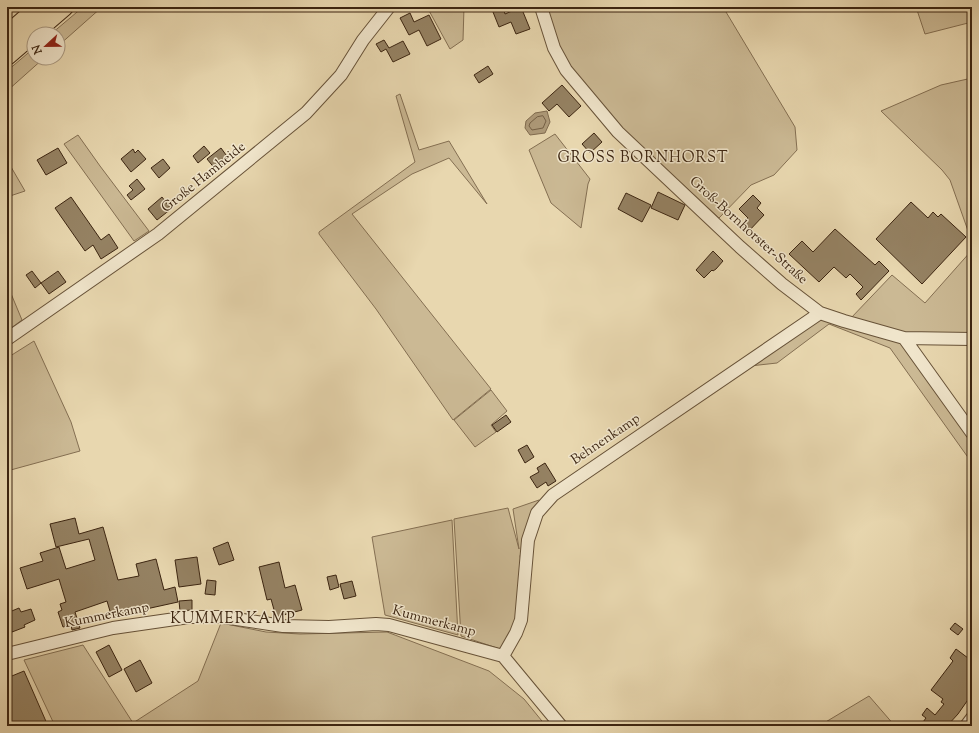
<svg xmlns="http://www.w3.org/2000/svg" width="979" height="733" viewBox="0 0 979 733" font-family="'Sorts Mill Goudy',serif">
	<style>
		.green { fill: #cbb994; stroke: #846f52 }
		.water { fill: #ae9a79; stroke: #806b4f }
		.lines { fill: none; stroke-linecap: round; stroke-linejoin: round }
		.shore { stroke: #756045; stroke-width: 1 }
		.building { fill: #958263; stroke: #3c2511 }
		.minor-casing { stroke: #675238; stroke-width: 14 }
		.highway-casing { stroke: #3c2511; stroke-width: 20 }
		.minor { stroke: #f0e5cb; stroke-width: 12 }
		.highway { stroke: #e8d7af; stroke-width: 18 }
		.labels { text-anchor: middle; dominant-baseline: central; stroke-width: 3; stroke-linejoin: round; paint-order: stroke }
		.street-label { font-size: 14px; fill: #3c2511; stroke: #f0e5cb }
		.neighbourhood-label { font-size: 15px; letter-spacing: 1px; fill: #3c2511; stroke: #f0e5cb }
	</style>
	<rect width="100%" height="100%" fill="#e8d7af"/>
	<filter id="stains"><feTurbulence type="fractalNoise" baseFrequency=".005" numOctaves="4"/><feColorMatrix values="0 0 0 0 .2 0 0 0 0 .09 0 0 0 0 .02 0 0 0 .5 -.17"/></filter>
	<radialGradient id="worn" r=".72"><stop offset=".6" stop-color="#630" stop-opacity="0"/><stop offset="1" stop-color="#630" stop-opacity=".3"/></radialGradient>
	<path class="green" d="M 83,7 L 102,7 L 58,46 L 58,34 L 51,34 Z
		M 427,7 L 464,7 L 463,40 L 450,49 Z
		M 546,7 L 723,7 L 795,127 L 797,150 L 774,175 L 751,185 L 719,218 L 617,124 L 566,64 Z
		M 916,7 L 972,7 L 972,22 L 925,34 Z
		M 34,48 L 34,58 L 44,58 L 7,91 L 7,71 Z
		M 972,78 L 972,242 L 950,180 L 942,170 L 881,111 L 941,85 Z
		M 400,94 L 419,150 L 449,141 L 487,204 L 449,158 L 412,174 L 352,214 L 491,389 L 453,420 L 376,309 L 319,234 L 319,232 L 415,162 L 396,96 Z
		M 555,134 L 590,179 L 588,184 L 581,228 L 551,203 L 529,150 Z
		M 78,135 L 100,166 L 149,231 L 134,241 L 64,144 Z
		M 7,160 L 25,191 L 7,197 Z
		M 972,250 L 972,336 L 902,335 L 850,319 L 892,275 L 925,303 Z
		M 7,284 L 22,320 L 7,331 Z
		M 820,316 L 901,340 L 972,438 L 972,463 L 890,348 L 829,324 L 777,363 L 750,366 Z
		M 34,341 L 71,422 L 80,451 L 7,471 L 7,358 Z
		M 491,390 L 507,411 L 491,425 L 496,432 L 475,447 L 454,420 Z
		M 539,500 L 542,502 L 520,556 L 521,561 L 517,619 L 500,649 L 461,636 L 454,519 L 508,508 L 519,549 L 513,509 Z
		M 452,520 L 458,635 L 385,615 L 372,537 Z
		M 221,623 L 266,632 L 300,634 L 387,632 L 489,671 L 524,699 L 546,726 L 55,726 L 24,660 L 83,645 L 133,723 L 198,681 Z
		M 869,696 L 895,726 L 819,726 Z"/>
	<path class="water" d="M 547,111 L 550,122 L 545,133 L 530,135 L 525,128 L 526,121 L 535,113 Z"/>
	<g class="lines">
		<path class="shore" d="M 543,116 L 546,121 L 543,128 L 532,130 L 529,126 L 530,123 L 537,117 Z"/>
	</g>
	<path class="building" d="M 491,7 L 503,7 L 505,14 L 521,7 L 530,29 L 516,34 L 511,22 L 499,27 Z
		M 410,13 L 414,22 L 429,15 L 441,39 L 427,46 L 419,30 L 409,35 L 400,18 Z
		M 384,40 L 389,48 L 403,41 L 410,54 L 393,62 L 386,49 L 381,52 L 376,44 Z
		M 488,66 L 493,74 L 479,83 L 474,75 Z
		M 562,85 L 581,106 L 569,117 L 557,104 L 549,111 L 542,103 Z
		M 594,133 L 602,142 L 590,153 L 582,144 Z
		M 204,146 L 210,153 L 198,163 L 193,156 Z
		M 58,148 L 67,163 L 46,175 L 37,160 Z
		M 221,148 L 229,159 L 216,170 L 207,159 Z
		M 133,149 L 135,153 L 138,150 L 146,159 L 131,172 L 121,159 Z
		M 163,159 L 170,168 L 159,178 L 151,168 Z
		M 137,179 L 145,189 L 131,200 L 127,195 L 133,190 L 129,186 Z
		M 658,192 L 685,205 L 678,220 L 651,208 Z
		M 626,193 L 651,205 L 642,222 L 618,209 Z
		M 753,195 L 761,203 L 757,208 L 764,215 L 747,233 L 740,226 L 748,218 L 739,209 Z
		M 71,197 L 101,240 L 109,234 L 118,248 L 101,259 L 93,245 L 85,251 L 55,208 Z
		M 162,197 L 171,209 L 157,220 L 148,209 Z
		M 911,202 L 928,218 L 933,212 L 938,217 L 941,214 L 966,237 L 922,284 L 876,239 Z
		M 835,229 L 875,265 L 879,261 L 889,271 L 861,300 L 856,294 L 863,287 L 850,274 L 846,278 L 834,267 L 819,282 L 789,254 L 802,241 L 813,252 Z
		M 713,251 L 723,261 L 716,269 L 713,271 L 712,270 L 704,278 L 696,270 Z
		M 32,271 L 41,283 L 35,288 L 26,275 Z
		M 58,271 L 66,282 L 49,294 L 41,283 Z
		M 506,415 L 511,422 L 497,432 L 492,425 Z
		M 527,445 L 534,457 L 525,463 L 518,450 Z
		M 545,463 L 556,481 L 548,486 L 546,482 L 537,488 L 530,477 L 539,472 L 537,468 Z
		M 75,518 L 79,534 L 103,527 L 118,580 L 139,576 L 136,564 L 156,559 L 164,590 L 175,587 L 178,602 L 137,611 L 112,618 L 107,601 L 75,612 L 80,628 L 72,630 L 71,625 L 63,627 L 58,612 L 62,610 L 60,604 L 66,602 L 59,579 L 27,589 L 20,568 L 43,561 L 40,553 L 59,547 L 66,569 L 95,560 L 89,539 L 56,547 L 50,524 Z
		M 228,542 L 234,560 L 219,565 L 213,548 Z
		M 197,557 L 201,584 L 179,587 L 175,560 Z
		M 279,562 L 285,588 L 295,585 L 302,610 L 276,617 L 271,599 L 267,600 L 259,567 Z
		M 336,575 L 339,587 L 330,590 L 327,577 Z
		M 207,580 L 216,581 L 215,595 L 205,594 Z
		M 352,581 L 356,596 L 344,599 L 340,584 Z
		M 192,600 L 192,610 L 180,611 L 179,601 Z
		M 19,608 L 21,612 L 31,609 L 35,620 L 24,625 L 25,627 L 12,632 L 7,618 L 7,613 Z
		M 955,623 L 963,629 L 958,635 L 950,629 Z
		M 109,645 L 122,670 L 109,677 L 96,652 Z
		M 956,649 L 972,661 L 972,694 L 958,714 L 947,726 L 920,726 L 926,718 L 922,715 L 927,708 L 935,715 L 944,704 L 941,702 L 943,699 L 931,690 L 953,661 L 950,658 Z
		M 140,660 L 152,683 L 136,692 L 124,669 Z
		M 24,671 L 48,726 L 7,726 L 7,678 Z"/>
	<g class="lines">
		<defs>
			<path id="minor" d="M 541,7 L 554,48 L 566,70 L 618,132 L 740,247 L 782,284 L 820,313 L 844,321 L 904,338 L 972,339
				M 904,338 L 972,433
				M 7,339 L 158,234 L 306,113 L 341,75 L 363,40 L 389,7
				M 7,654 L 113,628 L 189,617 L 223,617 L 283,626 L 329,627 L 376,624 L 389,625 L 503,656 L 561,726
				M 503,656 L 516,633 L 521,620 L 528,540 L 537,513 L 553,495 L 820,313
				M 966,726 L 972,718"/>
			<path id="highway" d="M 7,35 L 39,7
				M 7,56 L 64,7"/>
		</defs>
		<use href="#minor" class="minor-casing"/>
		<use href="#highway" class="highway-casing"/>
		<use href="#minor" class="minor"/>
		<use href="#highway" class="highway"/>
	</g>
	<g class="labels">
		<g class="street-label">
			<text transform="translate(204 178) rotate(-39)">Große Hamheide</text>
			<text transform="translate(748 231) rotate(42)">Groß-Bornhorster-Straße</text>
			<text transform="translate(606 440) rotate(-34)">Behnenkamp</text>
			<text transform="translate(107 616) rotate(-11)">Kummerkamp</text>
			<text transform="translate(434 622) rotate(15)">Kummerkamp</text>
		</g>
		<g class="neighbourhood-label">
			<text x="643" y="158">GROSS BORNHORST</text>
			<text x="233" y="619">KUMMERKAMP</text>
		</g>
	</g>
	<rect width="979" height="733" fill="none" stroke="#e8d7af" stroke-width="24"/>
	<rect x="8" y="8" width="963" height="717" fill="none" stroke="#3c2511" stroke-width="2"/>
	<rect x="12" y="12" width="955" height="709" fill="none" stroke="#3c2511"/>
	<g transform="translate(46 46) rotate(248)"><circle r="19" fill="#f0e5cb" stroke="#a89881"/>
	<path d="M0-3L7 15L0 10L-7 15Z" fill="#8f2418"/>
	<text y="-6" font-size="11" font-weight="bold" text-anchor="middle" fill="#3c2511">N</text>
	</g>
	<rect width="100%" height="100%" filter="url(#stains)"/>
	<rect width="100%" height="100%" fill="url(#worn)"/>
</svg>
